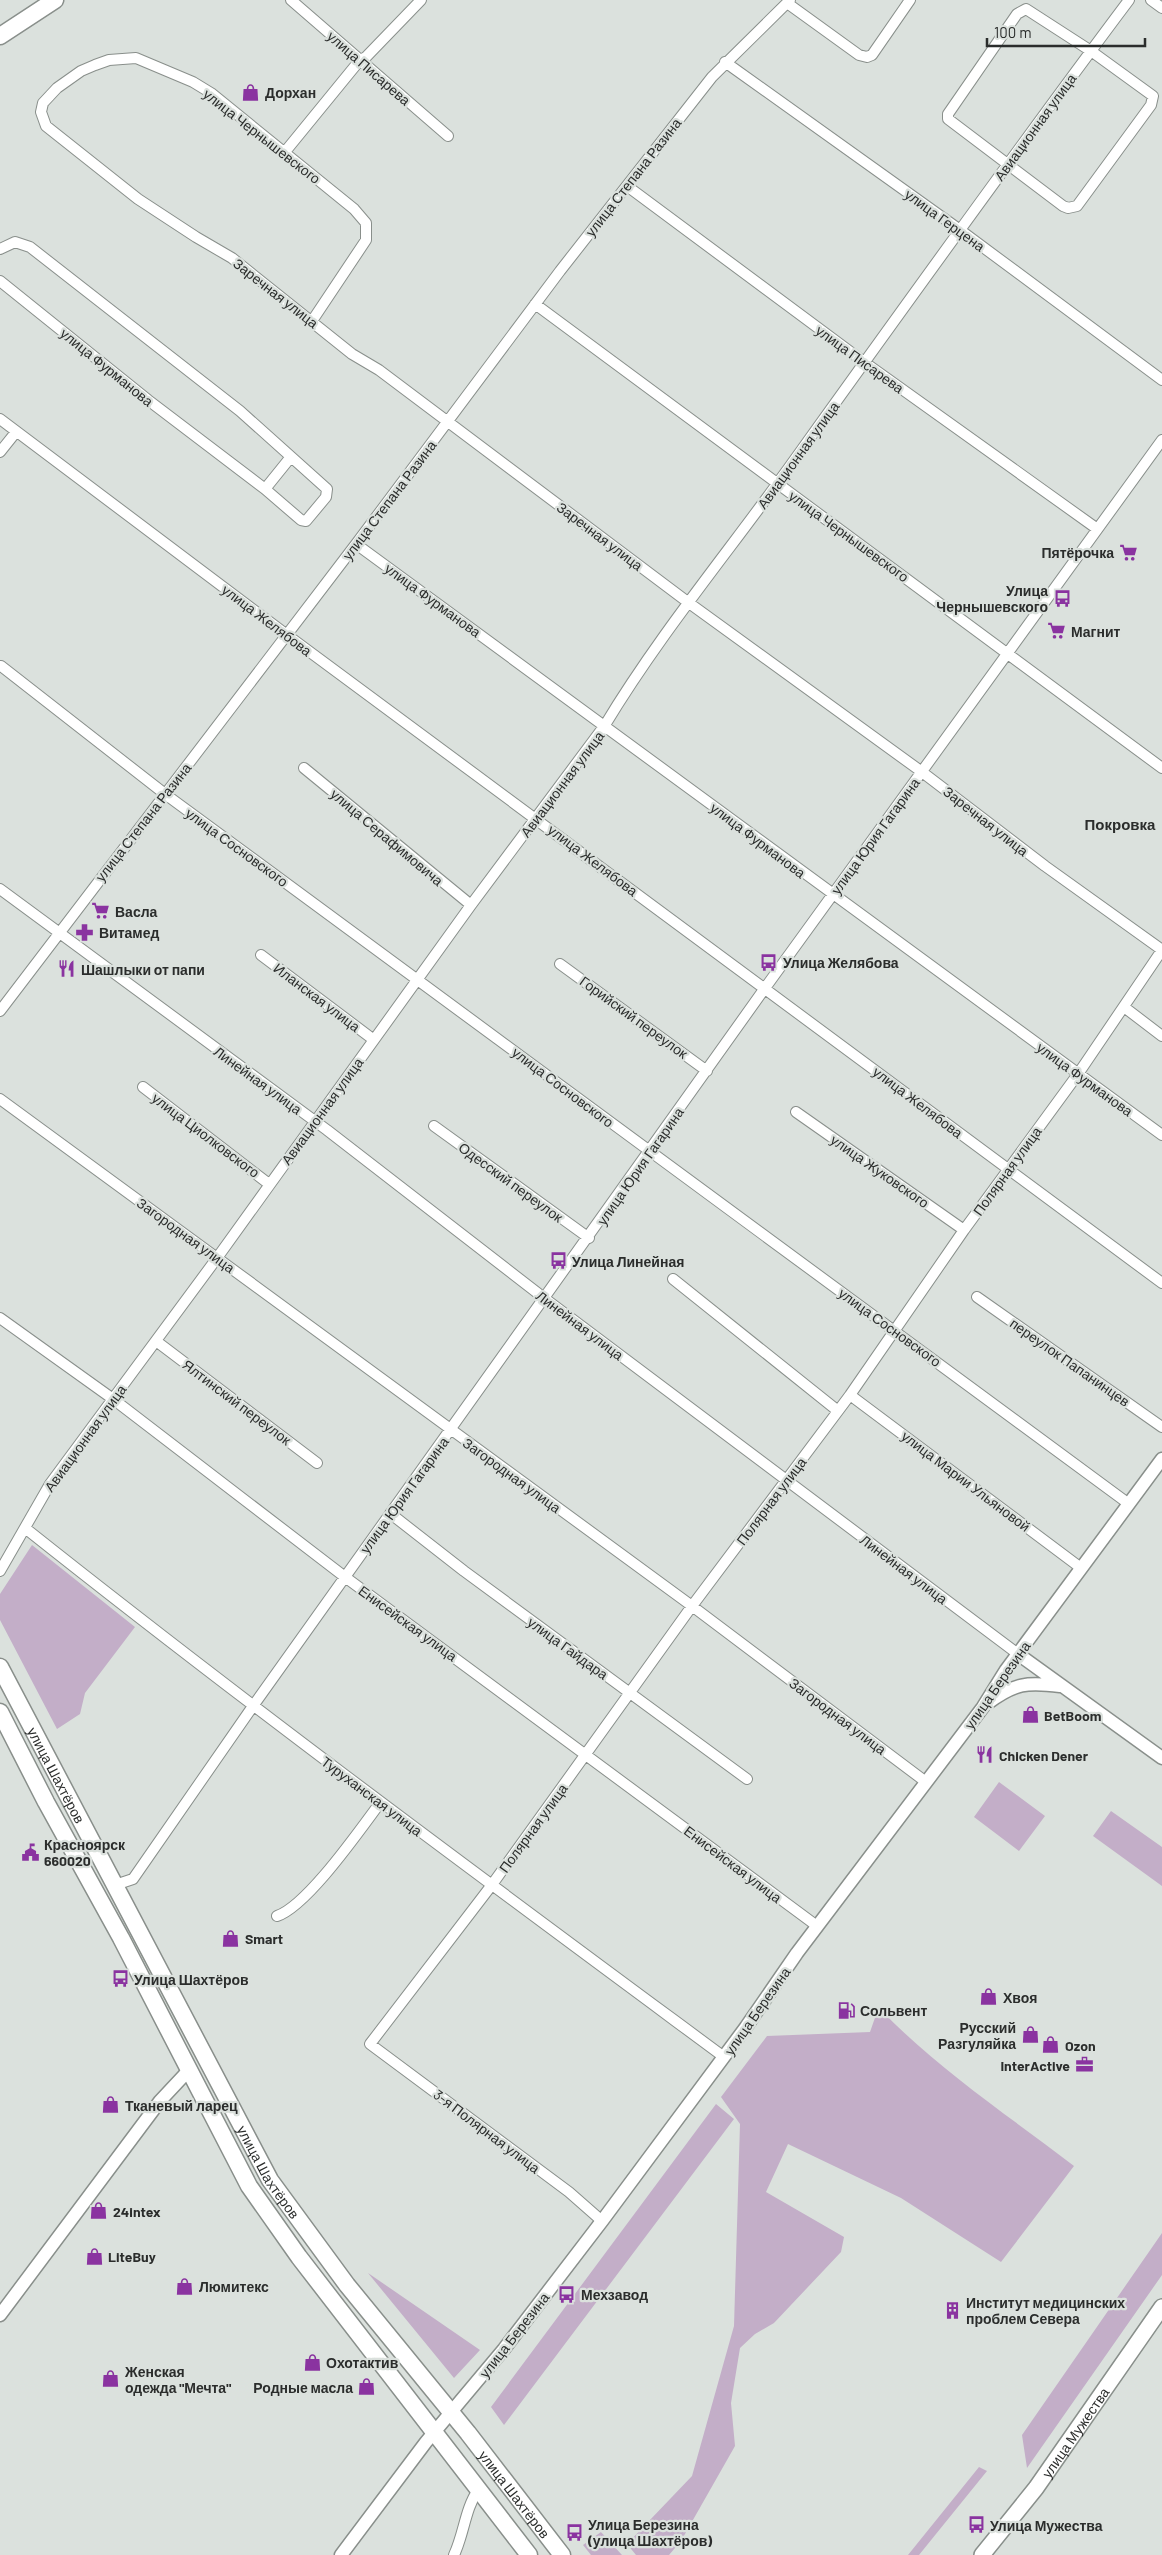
<svg xmlns="http://www.w3.org/2000/svg" width="1162" height="2555" viewBox="0 0 1162 2555" font-family="Barlow,sans-serif">
	<style>
		.green { fill: #c3aec8 }
		.lines { fill: none; stroke-linecap: round; stroke-linejoin: round }
		.minor-casing { stroke: #898f8b; stroke-width: 12 }
		.tertiary-casing { stroke: #898f8b; stroke-width: 15 }
		.secondary-casing { stroke: #898f8b; stroke-width: 18 }
		.primary-casing { stroke: #898f8b; stroke-width: 19 }
		.minor { stroke: #fff; stroke-width: 10 }
		.tertiary { stroke: #fff; stroke-width: 12 }
		.secondary { stroke: #fff; stroke-width: 15 }
		.primary { stroke: #fff; stroke-width: 16 }
		.labels { text-anchor: middle; dominant-baseline: central; stroke-width: 4.5; stroke-linejoin: round; paint-order: stroke }
		.street-label { font-size: 14px; fill: #2b2d2c; stroke: #dbe1dd }
		.poi-label { font-size: 14px; font-weight: bold; fill: #2b2d2c; stroke: #dbe1dd; text-anchor: start }
		.neighbourhood-label { font-size: 15px; font-weight: bold; fill: #2b2d2c; stroke: #dbe1dd }
	</style>
	<rect width="100%" height="100%" fill="#dbe1dd"/>
	<path class="green" d="M 32,1545 L 135,1627 L 85,1693 L 80,1714 L 57,1729 L 0,1620 L 0,1594 Z
		M 999,1782 L 1045,1816 L 1019,1851 L 974,1817 Z
		M 1111,1811 L 1162,1847 L 1162,1886 L 1093,1836 Z
		M 882,2011 C 939,2070 1009,2116 1074,2166 L 1001,2262 L 901,2198 L 788,2144 L 766,2192 L 844,2237 L 841,2252 L 774,2323 L 755,2334 L 740,2348 L 731,2403 L 735,2446 L 681,2541 L 669,2555 L 636,2555 L 627,2544 L 692,2476 L 734,2326 L 740,2124 L 721,2097 L 767,2036 L 870,2032 L 877,2012 Z
		M 716,2104 L 734,2119 L 504,2425 L 491,2407 Z
		M 1162,2233 L 1162,2275 L 1027,2468 L 1022,2435 Z
		M 368,2273 L 480,2350 L 454,2378 Z
		M 979,2467 L 987,2471 L 919,2555 L 908,2555 Z
		M 601,2532 L 622,2555 L 591,2555 L 583,2545 Z"/>
	<g class="lines">
		<defs>
			<path id="minor" d="M 291,0 L 448,136
				M 1151,0 L 1162,8
				M 787,3 L 859,55 L 867,57 L 872,55 L 910,0
				M 1026,9 L 1091,51 L 1153,96 L 1151,105 L 1077,206 L 1068,208 L 1063,206 L 948,119 L 948,114 L 1017,14 Z
				M 725,62 L 960,230 L 1162,380
				M 284,153 L 360,60 L 366,57 L 421,0
				M 627,186 L 864,362 L 1096,528
				M 0,249 L 15,242 L 30,247 L 240,411 L 327,489 L 326,497 L 306,521 L 301,520 L 265,489 L 148,400 L 0,281
				M 535,304 L 1162,768
				M 312,321 L 366,240 L 366,223 L 354,209 L 211,93 L 193,82 L 136,58 L 109,60 L 95,65 L 81,71 L 57,88 L 43,103 L 41,112 L 46,126 L 138,199 L 196,237 L 232,258 L 352,354 L 379,370 L 689,603 L 922,772 L 1045,866 L 1162,950
				M 0,419 L 287,635 L 1162,1283
				M 0,452 L 16,432
				M 265,489 L 290,458
				M 356,544 C 625,740 892,939 1162,1135
				M 1,666 L 165,794 L 1129,1504
				M 304,768 L 471,905
				M 0,889 L 327,1130 L 544,1298 L 1018,1654
				M 261,955 L 374,1040
				M 560,964 L 707,1071
				M 1124,1007 L 1162,1036
				M 0,1011 L 356,544 L 560,271 L 712,77 L 790,0
				M 143,1087 L 269,1184
				M 0,1099 L 692,1606 L 926,1782
				M 796,1112 L 964,1230
				M 434,1126 L 589,1238
				M 673,1279 L 838,1411
				M 977,1297 L 1162,1427
				M 0,1318 L 113,1399 L 345,1577 L 817,1926
				M 156,1341 L 317,1463
				M 850,1395 L 1081,1568
				M 391,1514 L 464,1571 L 747,1779
				M 25,1528 C 254,1710 489,1883 724,2057
				M 0,1571 L 50,1484 L 217,1258 L 471,905 L 605,725 C 658,637 725,556 785,473 C 899,314 1012,156 1129,0
				M 115,1885 L 133,1879 L 253,1706 L 765,988 L 1162,440
				M 277,1916 C 307,1906 359,1831 380,1803
				M 602,2221 L 569,2192 L 370,2044 L 491,1886 L 692,1606 L 850,1395 L 964,1230 L 1078,1074 L 1162,950
				M 454,2555 C 464,2534 465,2509 478,2490"/>
			<path id="tertiary" d="M 1018,1654 L 1162,1758
				M 988,1703 C 1015,1683 1027,1682 1060,1686
				M 0,2315 L 160,2101 L 189,2070
				M 341,2555 L 426,2442 L 504,2349 L 602,2221 L 746,2027 L 797,1953 L 983,1707 L 1006,1670 L 1162,1459"/>
			<g id="secondary">
				<path id="s1" d="M 982,2555 L 1036,2488 L 1162,2307"/>
			</g>
			<g id="primary">
				<path d="M 0,36 L 55,0"/>
				<path id="s2" d="M 0,1667 L 270,2180 L 347,2285 L 468,2433 L 562,2555"/>
				<path d="M 0,1712 L 46,1802 L 121,1938 L 249,2186 L 299,2257 L 529,2555"/>
			</g>
		</defs>
		<use href="#minor" class="minor-casing"/>
		<use href="#tertiary" class="tertiary-casing"/>
		<use href="#secondary" class="secondary-casing"/>
		<use href="#primary" class="primary-casing"/>
		<use href="#minor" class="minor"/>
		<use href="#tertiary" class="tertiary"/>
		<use href="#secondary" class="secondary"/>
		<use href="#primary" class="primary"/>
	</g>
	<defs>
		<symbol id="shop-bare" viewBox="-9 -9 18 18"><path d="M-5-2.5h2.3a2.7 3.5 0 0 1 5.4 0H5L5.5 6h-11ZM-1.5-2.5h3a1.5 2.3 0 0 0-3 0Z" fill="#8a33a0" stroke="#dbe1dd" stroke-width="2.5" paint-order="stroke"/></symbol>
		<symbol id="supermarket-bare" viewBox="-9 -9 18 18"><path d="M-6-5.5h2.5l.6 2H6L4.5 2H-2.5L-4.4-4H-6ZM-1.5 3.2a1.3 1.3 0 1 0 .1 0ZM3 3.2a1.3 1.3 0 1 0 .1 0Z" fill="#8a33a0" stroke="#dbe1dd" stroke-width="2.5" paint-order="stroke"/></symbol>
		<symbol id="bus-bare" viewBox="-9 -9 18 18"><path d="M-5-6H5V4H4V6H2V4H-2V6H-4V4H-5ZM-3.5-4V0h7V-4ZM-3.5 1.2v1.5H-2V1.2ZM2 1.2v1.5H3.5V1.2Z" fill="#8a33a0" stroke="#dbe1dd" stroke-width="2.5" paint-order="stroke"/></symbol>
		<symbol id="pharmacy-bare" viewBox="-9 -9 18 18"><path d="M-2-6h4v4h4v4h-4v4h-4v-4h-4v-4h4Z" fill="#8a33a0" stroke="#dbe1dd" stroke-width="2.5" paint-order="stroke"/></symbol>
		<symbol id="restaurant-bare" viewBox="-9 -9 18 18"><path d="M-5-6h1v4h1v-4h1v4h1v-4h1v5L-1.5 .5V6h-2V.5L-5-1ZM5-6V6H3V1.5H1.5Q1.5-4 5-6Z" fill="#8a33a0" stroke="#dbe1dd" stroke-width="2.5" paint-order="stroke"/></symbol>
		<symbol id="civic-bare" viewBox="-9 -9 18 18"><path d="M-.6-6.5H3V-4.5H.6V-3L4-1V1h2V6H-6V1h2V-1L-.6-3ZM-1.2 2.5V6h2.4V2.5Z" fill="#8a33a0" stroke="#dbe1dd" stroke-width="2.5" paint-order="stroke"/></symbol>
		<symbol id="fuel-bare" viewBox="-9 -9 18 18"><path d="M-5.5-6h7V0h2V4h1.3V-2.5L3-4.5l.8-.8L6-3V5H2.5V1h-1V6h-7ZM-4.2-4.7v3.2H.2V-4.7Z" fill="#8a33a0" stroke="#dbe1dd" stroke-width="2.5" paint-order="stroke"/></symbol>
		<symbol id="office-bare" viewBox="-9 -9 18 18"><path d="M-6-3h4V-5.5h4V-3h4V5H-6ZM-1-4.5V-3h2v-1.5ZM-6 0V1H6V0Z" fill="#8a33a0" stroke="#dbe1dd" stroke-width="2.5" paint-order="stroke"/></symbol>
		<symbol id="building-bare" viewBox="-9 -9 18 18"><path d="M-4-6H4V6H1V3H-1V6H-4ZM-2.5-4.3h1.7v1.8h-1.7ZM.8-4.3h1.7v1.8H.8ZM-2.5-1h1.7V.8h-1.7ZM.8-1h1.7V.8H.8Z" fill="#8a33a0" stroke="#dbe1dd" stroke-width="2.5" paint-order="stroke"/></symbol>
	</defs>
	<g fill-rule="evenodd">
		<use href="#shop-bare" x="238" y="80" width="25" height="25"/>
		<use href="#supermarket-bare" x="1116" y="540" width="25" height="25"/>
		<use href="#bus-bare" x="1050" y="586" width="25" height="25"/>
		<use href="#supermarket-bare" x="1044" y="618" width="25" height="25"/>
		<use href="#supermarket-bare" x="88" y="898" width="25" height="25"/>
		<use href="#pharmacy-bare" x="72" y="920" width="25" height="25"/>
		<use href="#bus-bare" x="756" y="950" width="25" height="25"/>
		<use href="#restaurant-bare" x="54" y="956" width="25" height="25"/>
		<use href="#bus-bare" x="546" y="1248" width="25" height="25"/>
		<use href="#shop-bare" x="1018" y="1702" width="25" height="25"/>
		<use href="#restaurant-bare" x="972" y="1742" width="25" height="25"/>
		<use href="#civic-bare" x="18" y="1840" width="25" height="25"/>
		<use href="#shop-bare" x="218" y="1926" width="25" height="25"/>
		<use href="#bus-bare" x="108" y="1966" width="25" height="25"/>
		<use href="#shop-bare" x="976" y="1984" width="25" height="25"/>
		<use href="#fuel-bare" x="834" y="1998" width="25" height="25"/>
		<use href="#shop-bare" x="1018" y="2022" width="25" height="25"/>
		<use href="#shop-bare" x="1038" y="2032" width="25" height="25"/>
		<use href="#office-bare" x="1072" y="2052" width="25" height="25"/>
		<use href="#shop-bare" x="98" y="2092" width="25" height="25"/>
		<use href="#shop-bare" x="86" y="2198" width="25" height="25"/>
		<use href="#shop-bare" x="82" y="2244" width="25" height="25"/>
		<use href="#shop-bare" x="172" y="2274" width="25" height="25"/>
		<use href="#bus-bare" x="554" y="2282" width="25" height="25"/>
		<use href="#building-bare" x="940" y="2298" width="25" height="25"/>
		<use href="#shop-bare" x="300" y="2350" width="25" height="25"/>
		<use href="#shop-bare" x="98" y="2366" width="25" height="25"/>
		<use href="#shop-bare" x="354" y="2374" width="25" height="25"/>
		<use href="#bus-bare" x="964" y="2512" width="25" height="25"/>
		<use href="#bus-bare" x="562" y="2520" width="25" height="25"/>
	</g>
	<g class="labels">
		<g class="street-label">
			<text transform="translate(369 68) rotate(41)">улица Писарева</text>
			<text transform="translate(1035 127) rotate(-54)">Авиационная улица</text>
			<text transform="translate(262 136) rotate(38)">улица Чернышевского</text>
			<text transform="translate(633 177) rotate(-52)">улица Степана Разина</text>
			<text transform="translate(945 220) rotate(36)">улица Герцена</text>
			<text transform="translate(276 293) rotate(38)">Заречная улица</text>
			<text transform="translate(860 359) rotate(36)">улица Писарева</text>
			<text transform="translate(107 367) rotate(39)">улица Фурманова</text>
			<text transform="translate(798 455) rotate(-54)">Авиационная улица</text>
			<text transform="translate(389 500) rotate(-53)">улица Степана Разина</text>
			<text transform="translate(600 536) rotate(37)">Заречная улица</text>
			<text transform="translate(849 536) rotate(36)">улица Чернышевского</text>
			<text transform="translate(433 600) rotate(36)">улица Фурманова</text>
			<text transform="translate(267 620) rotate(37)">улица Желябова</text>
			<text transform="translate(562 784) rotate(-53)">Авиационная улица</text>
			<text transform="translate(986 821) rotate(38)">Заречная улица</text>
			<text transform="translate(143 822) rotate(-52)">улица Степана Разина</text>
			<text transform="translate(875 836) rotate(-54)">улица Юрия Гагарина</text>
			<text transform="translate(387 837) rotate(40)">улица Серафимовича</text>
			<text transform="translate(758 840) rotate(37)">улица Фурманова</text>
			<text transform="translate(237 847) rotate(36)">улица Сосновского</text>
			<text transform="translate(593 860) rotate(37)">улица Желябова</text>
			<text transform="translate(317 997) rotate(37)">Иланская улица</text>
			<text transform="translate(634 1017) rotate(36)">Горийский переулок</text>
			<text transform="translate(1085 1079) rotate(36)">улица Фурманова</text>
			<text transform="translate(258 1080) rotate(36)">Линейная улица</text>
			<text transform="translate(563 1087) rotate(37)">улица Сосновского</text>
			<text transform="translate(918 1102) rotate(37)">улица Желябова</text>
			<text transform="translate(322 1111) rotate(-54)">Авиационная улица</text>
			<text transform="translate(206 1135) rotate(37)">улица Циолковского</text>
			<text transform="translate(640 1166) rotate(-55)">улица Юрия Гагарина</text>
			<text transform="translate(880 1171) rotate(35)">улица Жуковского</text>
			<text transform="translate(1007 1171) rotate(-54)">Полярная улица</text>
			<text transform="translate(511 1182) rotate(36)">Одесский переулок</text>
			<text transform="translate(186 1235) rotate(36)">Загородная улица</text>
			<text transform="translate(580 1325) rotate(37)">Линейная улица</text>
			<text transform="translate(890 1327) rotate(36)">улица Сосновского</text>
			<text transform="translate(1070 1362) rotate(35)">переулок Папанинцев</text>
			<text transform="translate(237 1402) rotate(37)">Ялтинский переулок</text>
			<text transform="translate(85 1438) rotate(-54)">Авиационная улица</text>
			<text transform="translate(512 1475) rotate(36)">Загородная улица</text>
			<text transform="translate(966 1481) rotate(37)">улица Марии Ульяновой</text>
			<text transform="translate(404 1495) rotate(-54)">улица Юрия Гагарина</text>
			<text transform="translate(771 1501) rotate(-53)">Полярная улица</text>
			<text transform="translate(904 1569) rotate(37)">Линейная улица</text>
			<text transform="translate(408 1623) rotate(36)">Енисейская улица</text>
			<text transform="translate(568 1648) rotate(36)">улица Гайдара</text>
			<text transform="translate(997 1685) rotate(-55)">улица Березина</text>
			<text transform="translate(838 1716) rotate(37)">Загородная улица</text>
			<text stroke="none"><textPath href="#s2" startOffset="122">улица Шахтёров</textPath></text>
			<text transform="translate(372 1796) rotate(37)">Туруханская улица</text>
			<text transform="translate(533 1828) rotate(-54)">Полярная улица</text>
			<text transform="translate(733 1864) rotate(37)">Енисейская улица</text>
			<text transform="translate(757 2011) rotate(-55)">улица Березина</text>
			<text transform="translate(487 2131) rotate(37)">3-я Полярная улица</text>
			<text stroke="none"><textPath href="#s2" startOffset="572">улица Шахтёров</textPath></text>
			<text transform="translate(514 2335) rotate(-52)">улица Березина</text>
			<text stroke="none"><textPath href="#s1" startOffset="154">улица Мужества</textPath></text>
			<text stroke="none"><textPath href="#s2" startOffset="978">улица Шахтёров</textPath></text>
		</g>
		<g class="poi-label">
			<text x="265" y="92">Дорхан</text>
			<text x="1114" y="552" text-anchor="end">Пятёрочка</text>
			<text x="1048" y="590" text-anchor="end">Улица<tspan x="1048" dy="16">Чернышевского</tspan></text>
			<text x="1071" y="631">Магнит</text>
			<text x="115" y="911">Васла</text>
			<text x="99" y="932">Витамед</text>
			<text x="783" y="962">Улица Желябова</text>
			<text x="81" y="969">Шашлыки от папи</text>
			<text x="572" y="1261">Улица Линейная</text>
			<text x="1044" y="1715">BetBoom</text>
			<text x="999" y="1755">Chicken Dener</text>
			<text x="44" y="1844">Красноярск<tspan x="44" dy="16">660020</tspan></text>
			<text x="245" y="1938">Smart</text>
			<text x="134" y="1979">Улица Шахтёров</text>
			<text x="1003" y="1997">Хвоя</text>
			<text x="860" y="2010">Сольвент</text>
			<text x="1016" y="2027" text-anchor="end">Русский<tspan x="1016" dy="16">Разгуляйка</tspan></text>
			<text x="1065" y="2045">Ozon</text>
			<text x="1070" y="2065" text-anchor="end">InterActive</text>
			<text x="125" y="2105">Тканевый ларец</text>
			<text x="113" y="2211">24intex</text>
			<text x="108" y="2256">LiteBuy</text>
			<text x="199" y="2286">Люмитекс</text>
			<text x="581" y="2294">Мехзавод</text>
			<text x="966" y="2302">Институт медицинских<tspan x="966" dy="16">проблем Севера</tspan></text>
			<text x="326" y="2362">Охотактив</text>
			<text x="125" y="2371">Женская<tspan x="125" dy="16">одежда "Мечта"</tspan></text>
			<text x="353" y="2387" text-anchor="end">Родные масла</text>
			<text x="588" y="2524">Улица Березина<tspan x="588" dy="16">(улица Шахтёров)</tspan></text>
			<text x="990" y="2525">Улица Мужества</text>
		</g>
		<g class="neighbourhood-label">
			<text x="1120" y="824">Покровка</text>
		</g>
	</g>
	<path d="M987 38v8h158v-8" fill="none" stroke="#2b2d2c" stroke-width="2.5"/>
	<text x="994" y="38" font-size="15" fill="#2b2d2c" stroke="#dbe1dd" stroke-width="4" paint-order="stroke">100 m</text>
</svg>
